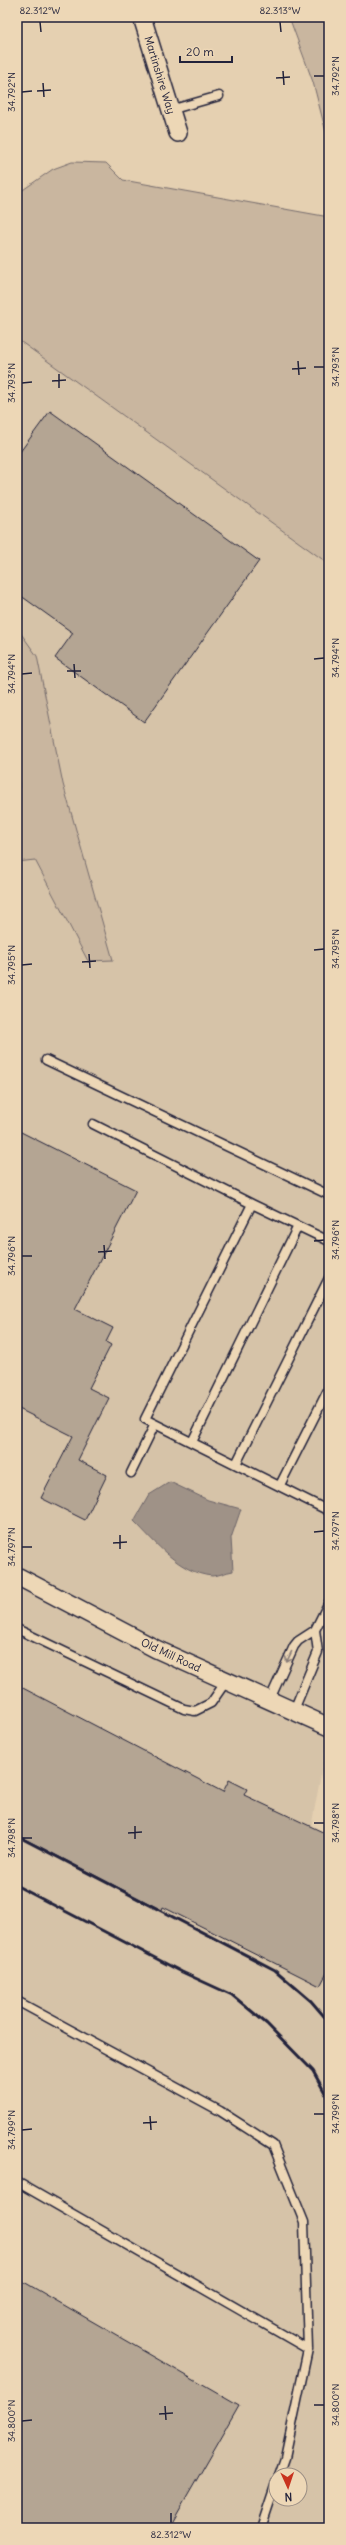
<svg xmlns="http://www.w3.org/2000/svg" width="346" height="2545" viewBox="0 0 346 2545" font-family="Delius,sans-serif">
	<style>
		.built { fill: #d6c3a8; fill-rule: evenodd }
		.green { fill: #c9b69f; stroke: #766c6d }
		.water { fill: #9f9287; stroke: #6d6569 }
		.building { fill: #b4a593; stroke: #22223b }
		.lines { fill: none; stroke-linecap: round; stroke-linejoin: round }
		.lane-casing { stroke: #22223b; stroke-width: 11 }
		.street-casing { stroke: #22223b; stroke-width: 20 }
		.lane { stroke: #edd7b6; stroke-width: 8 }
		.street { stroke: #edd7b6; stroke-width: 17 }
		.rail { stroke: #22223b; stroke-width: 3 }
		.oneway { stroke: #887c78 }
		.ticks { fill: none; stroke: #22223b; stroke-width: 1.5 }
		.labels { text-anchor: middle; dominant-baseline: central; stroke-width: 3; stroke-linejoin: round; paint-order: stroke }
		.street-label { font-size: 11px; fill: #22223b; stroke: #edd7b6 }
		.neatline { fill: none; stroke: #22223b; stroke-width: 1.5 }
		.ticks-label { font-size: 10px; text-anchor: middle; fill: #22223b }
	</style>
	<rect width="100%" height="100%" fill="#e5d0b1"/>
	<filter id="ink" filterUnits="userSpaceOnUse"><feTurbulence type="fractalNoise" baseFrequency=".025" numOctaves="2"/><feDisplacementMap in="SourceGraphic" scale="8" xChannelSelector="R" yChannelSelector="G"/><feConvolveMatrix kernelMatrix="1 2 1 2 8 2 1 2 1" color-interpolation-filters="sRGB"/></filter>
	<g filter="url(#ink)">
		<path class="built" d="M 17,339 L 329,564 L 329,1731 L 310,1833 L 329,1848 L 329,2528 L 17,2528 ZM 276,2475 L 300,2475 L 300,2499 L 276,2499 Z"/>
		<path class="green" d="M 289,17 L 327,17 L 329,24 L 329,144 L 313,82 Z
			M 72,162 L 106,163 L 123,180 L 329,217 L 329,564 L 17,339 L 17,194 L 53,169 Z
			M 17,628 L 37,656 L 63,784 L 113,960 L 88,961 L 35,860 L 17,862 L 17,802 L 20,800 L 17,746 Z"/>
		<path class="water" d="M 170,1482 L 208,1500 L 241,1509 L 231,1538 L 233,1571 C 226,1572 218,1576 212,1576 C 179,1573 155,1542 134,1521 L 149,1495 Z"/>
		<path class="building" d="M 50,411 L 259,561 L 144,722 L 55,658 L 73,633 L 17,593 L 17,456 Z
			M 17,1130 L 136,1190 L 75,1309 L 113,1328 L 106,1342 L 111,1345 L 89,1388 L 109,1398 L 78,1460 L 107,1475 L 85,1520 L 41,1498 L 73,1436 L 17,1408 Z
			M 17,1685 L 223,1792 L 229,1780 L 247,1789 L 244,1795 L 329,1835 L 329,1969 L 320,1986 L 163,1907 L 162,1910 L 17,1835 Z
			M 17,2278 L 239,2406 L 169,2528 L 17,2528 Z"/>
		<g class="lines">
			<defs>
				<path id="lane" d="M 170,110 L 219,96
					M 46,1060 L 329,1195
					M 93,1124 L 252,1204
					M 329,1241 L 252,1204 L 145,1419 L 329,1511
					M 192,1442 L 298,1226
					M 236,1464 L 329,1278
					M 131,1473 L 155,1424
					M 280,1485 L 329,1388
					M 17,1629 L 184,1709 L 195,1711 L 211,1703 L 227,1680
					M 270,1699 L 294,1646 L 298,1641 L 315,1630 L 329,1602
					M 294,1710 L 318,1652 L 315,1630
					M 17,2001 L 220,2111 L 273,2145 L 304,2222 L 308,2349 L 285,2458 L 279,2475
					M 17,2182 L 308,2349
					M 261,2528 L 276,2483"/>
				<path id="street" d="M 142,17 L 178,133
					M 17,1576 L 156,1649 L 329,1727"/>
			</defs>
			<use href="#lane" class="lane-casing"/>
			<use href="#street" class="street-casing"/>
			<use href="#lane" class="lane"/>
			<use href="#street" class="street"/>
			<path class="rail" d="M 17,1836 L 275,1970 L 311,2001 L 329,2022
				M 17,1886 L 182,1972 L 232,1995 L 267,2024 L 313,2071 L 329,2100"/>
		</g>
		<defs><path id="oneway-shaft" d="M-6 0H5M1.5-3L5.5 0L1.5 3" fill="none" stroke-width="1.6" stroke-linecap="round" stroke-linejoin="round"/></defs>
		<use class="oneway" href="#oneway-shaft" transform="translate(289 1657) rotate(115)"/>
	</g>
	<path class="ticks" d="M 40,22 L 41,32M 280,22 L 281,32M 283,71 L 284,85M 314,76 L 324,76M 276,78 L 290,77M 43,83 L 44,97M 37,91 L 51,90M 22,92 L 32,91M 298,361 L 299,375M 314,367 L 324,367M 292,369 L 306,368M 59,374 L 59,388M 52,381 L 66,380M 22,383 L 32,382M 314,659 L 324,658M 74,664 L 75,678M 67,671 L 81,671M 22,674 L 32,673M 314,950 L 324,949M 89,954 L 90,968M 82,962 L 96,961M 22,965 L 32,964M 314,1241 L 324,1240M 104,1245 L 105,1259M 98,1252 L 112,1251M 22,1256 L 32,1256M 314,1532 L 324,1531M 120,1535 L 120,1549M 113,1543 L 127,1542M 22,1547 L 32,1547M 314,1823 L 324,1823M 135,1826 L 135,1839M 128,1833 L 142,1832M 22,1838 L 32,1838M 314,2114 L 324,2114M 150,2116 L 151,2130M 143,2123 L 157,2122M 22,2130 L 32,2129M 314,2405 L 324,2405M 165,2406 L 166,2420M 159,2414 L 173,2413M 22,2421 L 32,2420M 171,2513 L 171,2523"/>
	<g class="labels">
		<g class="street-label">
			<text transform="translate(160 75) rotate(73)">Martinshire Way</text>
			<text transform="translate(171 1655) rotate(25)">Old Mill Road</text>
		</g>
	</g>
	<rect width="346" height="2545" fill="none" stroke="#edd7b6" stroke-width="44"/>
	<g transform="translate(288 2487) rotate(177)"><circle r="19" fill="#edd7b6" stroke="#9c8f85"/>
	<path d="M0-3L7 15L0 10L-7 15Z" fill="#c8321e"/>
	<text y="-6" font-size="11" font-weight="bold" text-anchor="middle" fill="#22223b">N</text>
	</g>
	<path d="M180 56v6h52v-6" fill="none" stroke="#22223b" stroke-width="2"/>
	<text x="186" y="56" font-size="12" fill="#22223b" stroke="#edd7b6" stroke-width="3" paint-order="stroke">20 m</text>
	<rect x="22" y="22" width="302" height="2501" class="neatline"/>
	<g class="ticks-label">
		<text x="40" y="14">82.312°W</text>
		<text x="280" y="14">82.313°W</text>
		<text transform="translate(335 76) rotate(-90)" y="4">34.792°N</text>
		<text transform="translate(11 92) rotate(-90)" y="4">34.792°N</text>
		<text transform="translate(335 367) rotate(-90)" y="4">34.793°N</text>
		<text transform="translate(11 383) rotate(-90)" y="4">34.793°N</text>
		<text transform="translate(335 658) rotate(-90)" y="4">34.794°N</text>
		<text transform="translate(11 674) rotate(-90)" y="4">34.794°N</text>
		<text transform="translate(335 949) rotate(-90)" y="4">34.795°N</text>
		<text transform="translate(11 965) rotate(-90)" y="4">34.795°N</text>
		<text transform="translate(335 1240) rotate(-90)" y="4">34.796°N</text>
		<text transform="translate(11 1256) rotate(-90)" y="4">34.796°N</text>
		<text transform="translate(335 1531) rotate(-90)" y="4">34.797°N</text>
		<text transform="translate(11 1547) rotate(-90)" y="4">34.797°N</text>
		<text transform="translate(335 1823) rotate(-90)" y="4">34.798°N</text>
		<text transform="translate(11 1838) rotate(-90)" y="4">34.798°N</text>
		<text transform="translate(335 2114) rotate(-90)" y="4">34.799°N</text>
		<text transform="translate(11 2130) rotate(-90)" y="4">34.799°N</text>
		<text transform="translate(335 2405) rotate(-90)" y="4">34.800°N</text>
		<text transform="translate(11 2421) rotate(-90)" y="4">34.800°N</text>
		<text x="171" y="2538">82.312°W</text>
	</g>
</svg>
